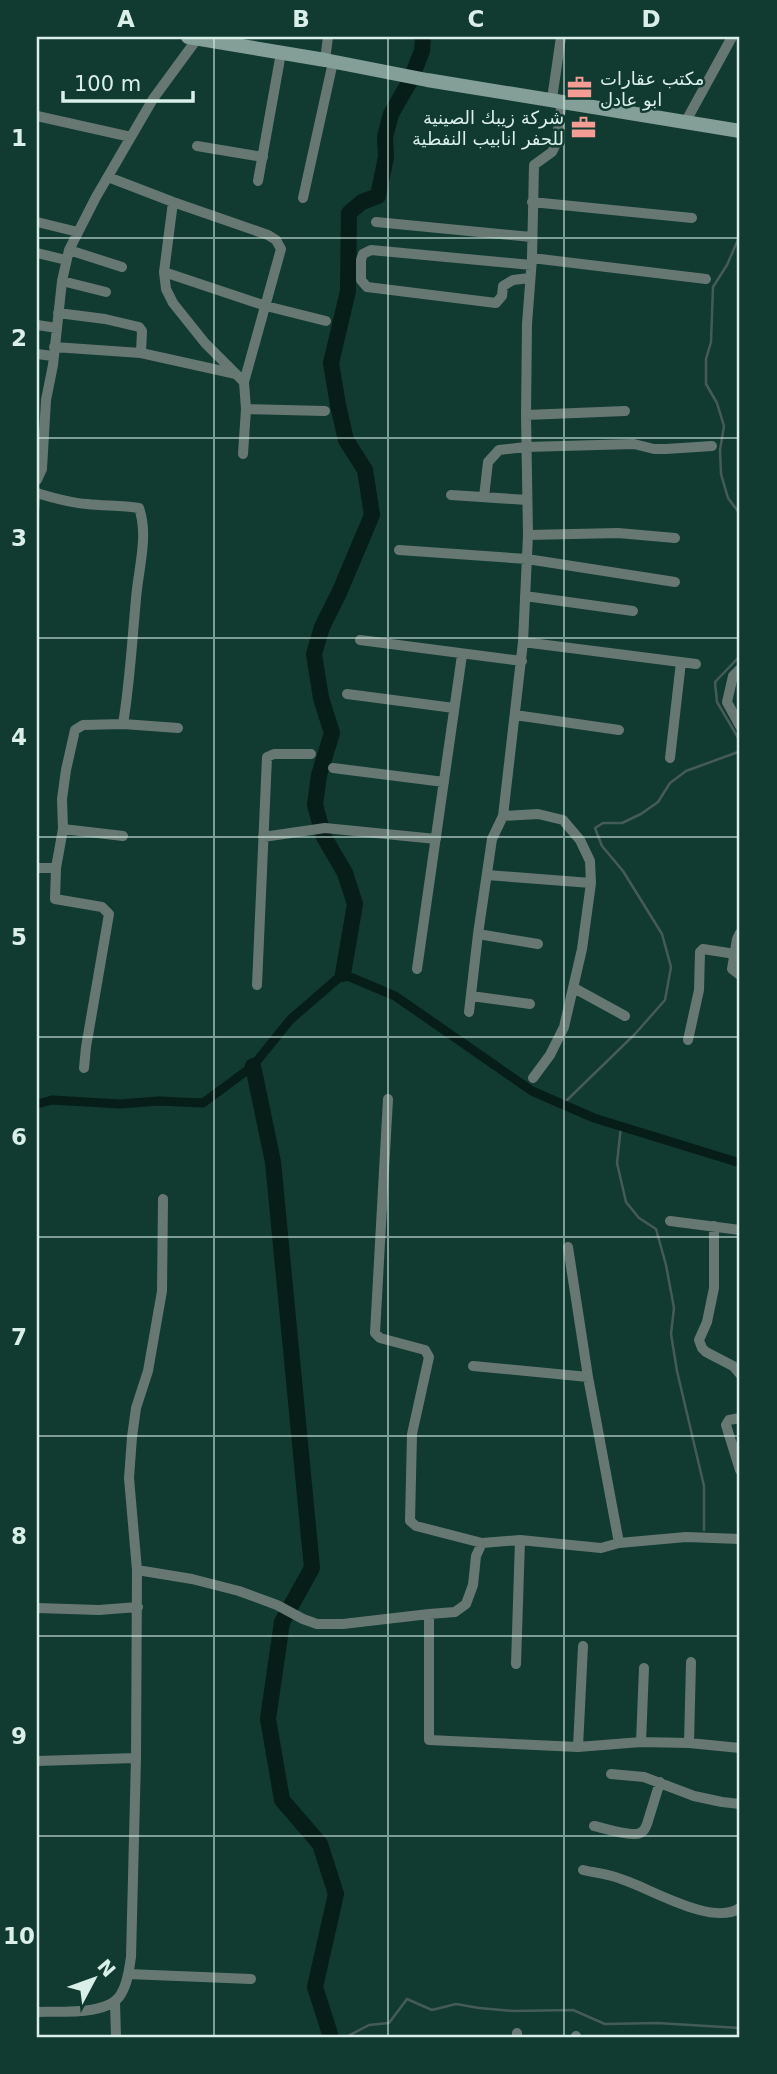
<svg xmlns="http://www.w3.org/2000/svg" width="777" height="2074" viewBox="0 0 777 2074" font-family="'DejaVu Sans',Vazirmatn,sans-serif">
	<style>
		.lines { fill: none; stroke-linecap: round; stroke-linejoin: round }
		.stream { stroke: #455c56; stroke-width: 2.5 }
		.canal { stroke: #061d18; stroke-width: 9 }
		.river { stroke: #061d18; stroke-width: 16 }
		.minor { stroke: #677873; stroke-width: 10 }
		.secondary { stroke: #839f97; stroke-width: 14 }
		.grid { fill: none; stroke: #d9efe8; stroke-width: 2; stroke-opacity: 0.55 }
		.labels { text-anchor: middle; dominant-baseline: central; stroke-width: 5; stroke-linejoin: round; paint-order: stroke }
		.poi-label { font-size: 18px; fill: #d9efe8; stroke: #113a31; text-anchor: start }
		.neatline { fill: none; stroke: #d9efe8; stroke-width: 2.5 }
		.grid-label { font-size: 23px; text-anchor: middle; font-weight: bold; fill: #d9efe8 }
	</style>
	<rect width="100%" height="100%" fill="#113a31"/>
	<g class="lines">
		<path class="stream" d="M 740,235 L 727,265 L 713,287 L 711,342 L 706,359 L 706,384 L 717,403 L 724,426 L 720,450 L 721,474 L 728,498 L 740,514
			M 37,522 L 39,498
			M 740,741 L 717,702 L 715,682 L 740,656
			M 563,1104 L 635,1034 L 665,1000 L 671,967 L 662,934 L 623,871 L 602,846 L 595,828 L 603,823 L 622,823 L 641,814 L 658,802 L 670,783 L 686,771 L 738,752 L 740,742
			M 621,1126 L 617,1163 L 626,1202 L 639,1218 L 656,1229 L 666,1265 L 674,1308 L 671,1334 L 677,1371 L 704,1486 L 704,1530
			M 346,2037 L 369,2025 L 389,2023 L 407,1999 L 432,2010 L 456,2004 L 479,2008 L 513,2011 L 573,2010 L 605,2024 L 657,2023 L 740,2028"/>
		<path class="canal" d="M 37,1104 L 52,1100 L 120,1104 L 158,1101 L 203,1103 L 253,1066 L 290,1020 L 343,974 L 395,996 L 532,1091 L 594,1118 L 740,1163"/>
		<path class="river" d="M 343,974 L 355,904 L 345,873 L 324,837 L 315,805 L 319,775 L 332,733 L 321,698 L 314,654 L 322,627 L 339,593 L 372,515 L 365,470 L 346,440 L 338,405 L 331,363 L 348,291 L 349,213 L 362,202 L 378,196 L 386,157 L 385,137 L 391,114 L 410,81 L 422,51 L 423,37
			M 253,1066 L 273,1162 L 312,1568 L 282,1622 L 268,1719 L 282,1800 L 320,1844 L 336,1894 L 315,1987 L 331,2037"/>
		<path class="minor" d="M 325,60 L 328,37
			M 552,99 L 561,37
			M 37,116 L 131,137
			M 686,121 L 732,37
			M 197,146 L 263,157
			M 108,177 L 173,202 L 268,235 L 276,240 L 281,249 L 244,382
			M 258,181 L 281,53
			M 303,198 L 333,62
			M 173,202 L 164,272 L 166,289 L 173,303 L 205,343 L 244,382 L 246,409 L 243,454
			M 532,202 L 692,218
			M 37,222 L 78,232
			M 376,222 L 531,237
			M 69,250 L 122,267
			M 37,253 L 66,260
			M 532,258 L 706,279
			M 164,272 L 266,306 L 326,321
			M 530,278 L 513,280 L 503,286 L 502,296 L 496,303 L 367,287 L 361,280 L 361,260 L 363,254 L 371,250 L 531,265
			M 62,281 L 106,292
			M 58,313 L 105,319 L 139,327 L 142,331 L 141,353
			M 37,325 L 57,328
			M 54,347 L 141,353 L 236,374
			M 37,354 L 53,356
			M 246,409 L 325,411
			M 526,415 L 625,411
			M 37,480 L 42,469 L 46,400 L 53,365 L 62,281 L 69,250 L 96,197 L 153,99 L 197,39
			M 37,493 C 53,498 70,503 87,504 C 104,506 121,505 139,508 C 149,536 138,570 136,599 C 132,641 130,682 123,724 L 178,728
			M 451,495 L 527,500
			M 484,497 L 488,462 L 499,450 L 526,447 L 634,444 L 654,449 L 666,449 L 712,446
			M 528,535 L 618,533 L 675,538
			M 399,550 L 527,559 L 675,582
			M 525,596 L 633,611
			M 360,640 L 522,661
			M 523,642 L 696,664
			M 740,669 L 733,676 L 727,702 L 740,726
			M 347,694 L 454,708
			M 515,715 L 619,730
			M 670,758 L 681,662
			M 333,768 L 444,782
			M 503,816 L 538,814 L 563,820 L 580,840 L 590,861 L 591,883 L 582,949 L 564,1027 L 550,1055 L 533,1078
			M 63,829 L 123,836
			M 263,837 L 325,828 L 436,839
			M 37,868 L 56,868
			M 487,875 L 591,883
			M 740,933 L 737,939 L 732,969 L 740,975
			M 478,934 L 538,944
			M 417,969 L 462,655
			M 257,985 L 267,757 L 274,754 L 311,754
			M 574,988 L 625,1016
			M 471,996 L 530,1004
			M 469,1012 L 478,934 L 492,839 L 503,816 L 523,642 L 528,535 L 526,415 L 527,324 L 532,258 L 534,165 L 552,152 L 556,144 L 562,101
			M 688,1040 L 699,990 L 700,952 L 703,949 L 735,954
			M 84,1068 L 86,1047 L 109,914 L 102,907 L 55,899 L 56,868 L 63,829 L 62,799 L 66,770 L 75,730 L 83,725 L 123,724
			M 388,1099 L 375,1333 L 380,1338 L 425,1350 L 429,1357 L 412,1434 L 410,1521 L 416,1526 L 482,1543
			M 670,1221 L 740,1230
			M 714,1226 L 714,1288 L 707,1322 L 699,1340 L 702,1348 L 706,1352 L 733,1366 L 740,1374
			M 568,1247 L 588,1377 L 619,1543
			M 473,1366 L 588,1377
			M 740,1418 L 729,1420 L 726,1425 L 740,1470
			M 740,1539 L 686,1537 L 619,1543 L 601,1548 L 520,1540 L 482,1543 L 476,1556 L 473,1585 L 466,1604 L 455,1612 L 429,1614 L 429,1740 L 578,1747 L 641,1742 L 689,1743 L 740,1748
			M 137,1570 L 129,1478 L 132,1437 L 136,1408 L 148,1371 L 162,1291 L 163,1199
			M 37,1608 L 99,1610 L 138,1607
			M 516,1664 L 520,1540
			M 641,1742 L 644,1668
			M 689,1743 L 691,1662
			M 578,1747 L 583,1646
			M 37,1761 L 136,1758 L 137,1570 L 192,1579 L 239,1591 L 277,1605 L 303,1619 L 317,1624 L 343,1624 L 429,1614
			M 611,1774 L 644,1777 L 694,1796 L 722,1802 L 740,1804
			M 594,1826 C 604,1828 632,1837 640,1833 C 645,1831 645,1828 647,1824 L 660,1782
			M 583,1870 C 595,1873 609,1874 621,1879 C 650,1888 712,1927 740,1908
			M 128,1974 L 251,1979
			M 115,2002 L 116,2037
			M 37,2012 C 59,2011 109,2016 121,1994 C 128,1983 129,1969 131,1957 L 136,1758
			M 517,2037 L 517,2033
			M 576,2037 L 576,2036"/>
		<path class="secondary" d="M 188,37 L 325,60 L 427,80 L 740,131"/>
	</g>
	<path class="grid" d="M 214,37 L 214,2037M 388,37 L 388,2037M 564,37 L 564,2037M 37,238 L 740,238M 37,438 L 740,438M 37,638 L 740,638M 37,837 L 740,837M 37,1037 L 740,1037M 37,1237 L 740,1237M 37,1436 L 740,1436M 37,1636 L 740,1636M 37,1836 L 740,1836"/>
	<defs>
		<symbol id="office-bare" viewBox="-9 -9 18 18"><path d="M-6-3h4V-5.5h4V-3h4V5H-6ZM-1-4.5V-3h2v-1.5ZM-6 0V1H6V0Z" fill="#f59c94" stroke="#113a31" stroke-width="2.5" paint-order="stroke"/></symbol>
	</defs>
	<g fill-rule="evenodd">
		<use href="#office-bare" x="562" y="70" width="35" height="35"/>
		<use href="#office-bare" x="566" y="110" width="35" height="35"/>
	</g>
	<g class="labels">
		<g class="poi-label">
			<text x="600" y="78">مكتب عقارات<tspan x="600" dy="21">ابو عادل</tspan></text>
			<text x="564" y="117" text-anchor="end">شركة زيبك الصينية<tspan x="564" dy="21">للحفر انابيب النفطية</tspan></text>
		</g>
	</g>
	<rect width="777" height="2074" fill="none" stroke="#113a31" stroke-width="77"/>
	<g transform="translate(94 1979) rotate(49)" stroke="#113a31" stroke-width="5" paint-order="stroke">
	<path d="M0-5L12 26L0 18L-12 26Z" fill="#d9efe8"/>
	<text y="-10" font-size="19" font-weight="bold" text-anchor="middle" fill="#d9efe8">N</text>
	</g>
	<path d="M63 91v10h130v-10" fill="none" stroke="#d9efe8" stroke-width="3.5"/>
	<text x="74" y="91" font-size="21" fill="#d9efe8" stroke="#113a31" stroke-width="5" paint-order="stroke">100 m</text>
	<rect x="38" y="38" width="700" height="1998" class="neatline"/>
	<g class="grid-label">
		<text x="126" y="27">A</text>
		<text x="301" y="27">B</text>
		<text x="476" y="27">C</text>
		<text x="651" y="27">D</text>
		<text x="19" y="146">1</text>
		<text x="19" y="346">2</text>
		<text x="19" y="546">3</text>
		<text x="19" y="745">4</text>
		<text x="19" y="945">5</text>
		<text x="19" y="1145">6</text>
		<text x="19" y="1345">7</text>
		<text x="19" y="1544">8</text>
		<text x="19" y="1744">9</text>
		<text x="19" y="1944">10</text>
	</g>
</svg>
